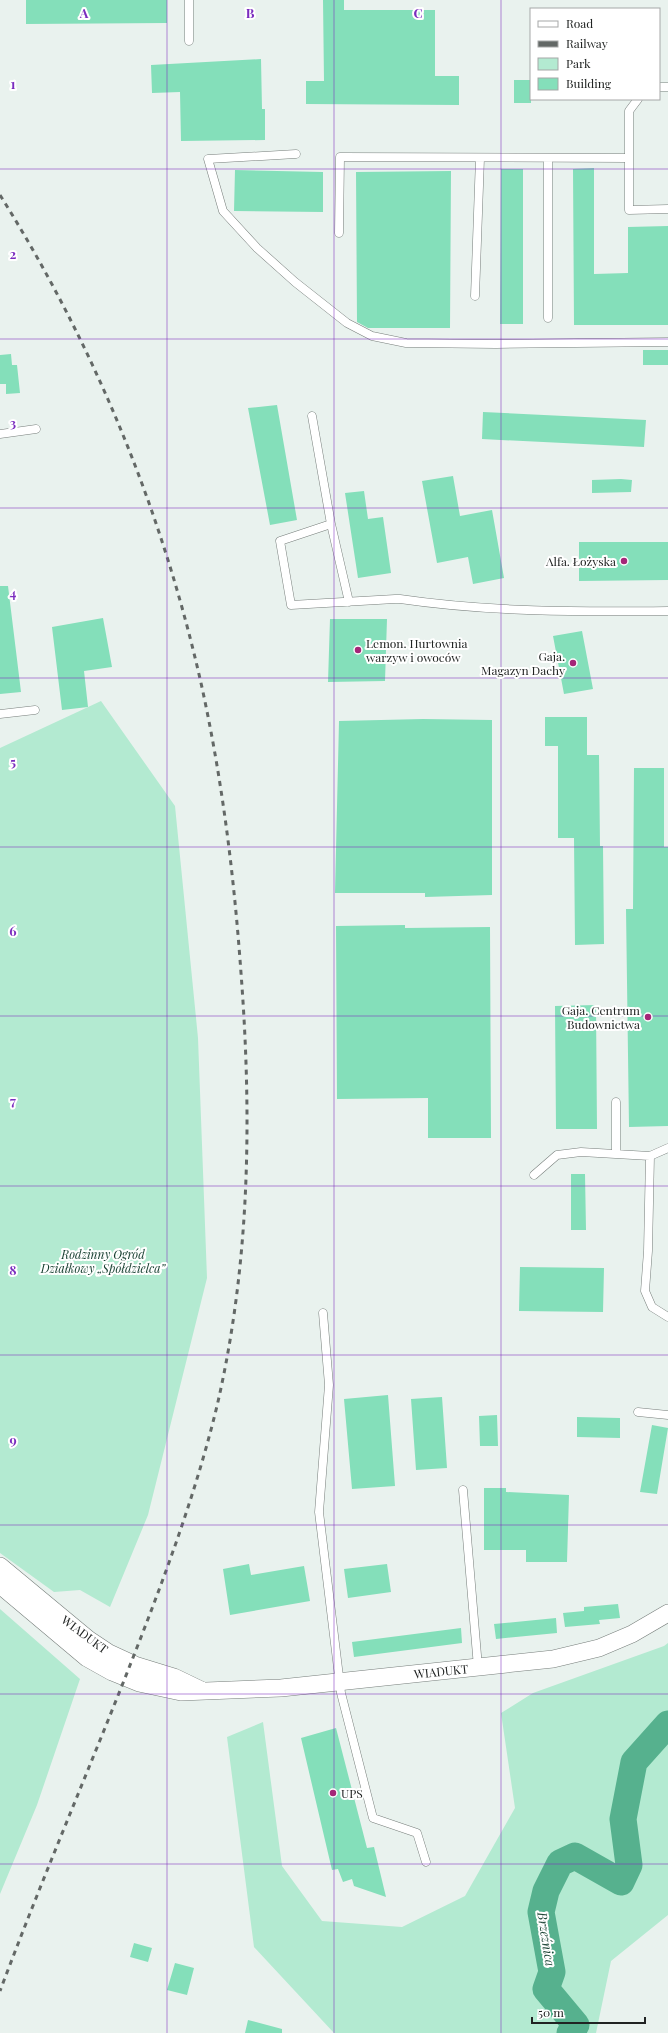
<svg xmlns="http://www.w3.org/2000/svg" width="668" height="2033" viewBox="0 0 668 2033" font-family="'Playfair Display',serif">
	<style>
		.green { fill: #b3ead1 }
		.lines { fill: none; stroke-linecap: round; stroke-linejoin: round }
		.river { stroke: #56b18e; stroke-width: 27 }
		.building { fill: #84dfba }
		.service-casing { stroke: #777e7b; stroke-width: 9 }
		.minor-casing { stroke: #777e7b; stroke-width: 18 }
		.service { stroke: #fff; stroke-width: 8 }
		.minor { stroke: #fff; stroke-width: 17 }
		.rail { stroke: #636866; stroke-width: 3; stroke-dasharray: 5 5; stroke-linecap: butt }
		.grid { fill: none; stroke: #7b2cbf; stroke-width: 1; stroke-opacity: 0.55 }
		.poi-dot { fill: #a42678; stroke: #fff; stroke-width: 1.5 }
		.labels { text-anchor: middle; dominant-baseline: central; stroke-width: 4; stroke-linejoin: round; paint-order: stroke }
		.poi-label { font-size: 12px; fill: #202322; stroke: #fff; text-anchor: end }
		.park-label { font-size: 12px; font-style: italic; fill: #133c2d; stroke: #fff }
		.street-label { font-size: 12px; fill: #202322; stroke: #fff }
		.water-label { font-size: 13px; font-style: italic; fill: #1e4637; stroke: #fff }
		.grid-label { font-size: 13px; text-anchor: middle; font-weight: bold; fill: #7b2cbf; stroke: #fff; stroke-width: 4; stroke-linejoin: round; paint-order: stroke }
	</style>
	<rect width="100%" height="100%" fill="#e9f2ee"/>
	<path class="green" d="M 101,701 L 175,806 L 198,1038 L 207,1278 L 148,1515 L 110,1607 L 80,1590 L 54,1592 L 0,1553 L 0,748 Z
		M 0,1609 L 80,1679 L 37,1805 L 0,1894 Z
		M 668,1643 L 668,1915 L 611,1961 L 596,2033 L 334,2033 L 254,1947 L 227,1737 L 263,1722 L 282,1866 L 322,1921 L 402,1927 L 465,1896 L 515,1808 L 501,1713 L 533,1693 L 664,1646 Z"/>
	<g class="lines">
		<path class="river" d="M 570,2033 L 576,2025 L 546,1989 L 552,1972 L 541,1912 L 546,1891 L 560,1863 L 575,1856 L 621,1882 L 629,1865 L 623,1819 L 634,1762 L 668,1724"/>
	</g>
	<path class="building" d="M 26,0 L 167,0 L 167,23 L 26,24 Z
		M 323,0 L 344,0 L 344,10 L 435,10 L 435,76 L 459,76 L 459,105 L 306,104 L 306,81 L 324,81 Z
		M 261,59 L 262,109 L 265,109 L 265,140 L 181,141 L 180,92 L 152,93 L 151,65 Z
		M 514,80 L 531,80 L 531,103 L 514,103 Z
		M 594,168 L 594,274 L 628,273 L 628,227 L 668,226 L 668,325 L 574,325 L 573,169 Z
		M 501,169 L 523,169 L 523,324 L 500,324 Z
		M 235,170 L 323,172 L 323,212 L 234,211 Z
		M 451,171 L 450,328 L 368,328 L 357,322 L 356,172 Z
		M 643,350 L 668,350 L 668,365 L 643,365 Z
		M 11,354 L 12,365 L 17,365 L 20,393 L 6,394 L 6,384 L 0,384 L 0,355 Z
		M 277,405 L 297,520 L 270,525 L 248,408 Z
		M 483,412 L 646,420 L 644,447 L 482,439 Z
		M 453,476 L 460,516 L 492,510 L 504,578 L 473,584 L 468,557 L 437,563 L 422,481 Z
		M 621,479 L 632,480 L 631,492 L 592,493 L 592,480 Z
		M 364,491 L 368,519 L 383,517 L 391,573 L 358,578 L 345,493 Z
		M 579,542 L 668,542 L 668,580 L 579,581 Z
		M 0,586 L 8,586 L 21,692 L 0,694 Z
		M 103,618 L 112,667 L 84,671 L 88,707 L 62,710 L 52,627 Z
		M 330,619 L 387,619 L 385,681 L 328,682 Z
		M 582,631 L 593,689 L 564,694 L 553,636 Z
		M 545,717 L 587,717 L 587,755 L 599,755 L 600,846 L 603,846 L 604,944 L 575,945 L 574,838 L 558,838 L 558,746 L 545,746 Z
		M 423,719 L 492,720 L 492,895 L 425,897 L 425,893 L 335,893 L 339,721 Z
		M 634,768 L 664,768 L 664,847 L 668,847 L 668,1126 L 629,1127 L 626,909 L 633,909 Z
		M 405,925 L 405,928 L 490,927 L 491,1138 L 428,1138 L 428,1098 L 337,1099 L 336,926 Z
		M 596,1005 L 597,1129 L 556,1129 L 555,1006 Z
		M 571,1174 L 585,1174 L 586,1230 L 571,1230 Z
		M 520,1267 L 604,1268 L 603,1312 L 519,1311 Z
		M 388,1395 L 395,1486 L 352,1489 L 344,1399 Z
		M 442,1397 L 447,1468 L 416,1470 L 411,1399 Z
		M 497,1415 L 498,1446 L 480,1446 L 479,1416 Z
		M 577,1417 L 620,1418 L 620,1438 L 577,1437 Z
		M 652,1425 L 668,1428 L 657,1494 L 640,1492 Z
		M 484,1488 L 506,1488 L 506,1492 L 569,1495 L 567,1562 L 526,1562 L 526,1550 L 484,1550 Z
		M 249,1564 L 251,1575 L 304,1566 L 310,1601 L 230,1615 L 223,1569 Z
		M 387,1564 L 391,1592 L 348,1598 L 344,1569 Z
		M 618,1604 L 620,1618 L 599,1620 L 600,1624 L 565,1627 L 563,1613 L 584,1611 L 584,1607 Z
		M 556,1618 L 557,1633 L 496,1639 L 494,1624 Z
		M 461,1628 L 462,1643 L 354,1657 L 352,1642 Z
		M 336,1728 L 367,1848 L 374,1847 L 386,1897 L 354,1886 L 352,1879 L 343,1882 L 338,1869 L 332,1870 L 301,1738 Z
		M 134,1943 L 152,1948 L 148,1962 L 130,1957 Z
		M 175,1963 L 194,1968 L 187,1995 L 167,1990 Z
		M 248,2020 L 282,2029 L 282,2033 L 245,2033 Z"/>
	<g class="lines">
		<defs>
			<path id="service" d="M 189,41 L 189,0
				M 659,87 L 668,87
				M 638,99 L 629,111 L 629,210 L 668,209
				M 296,154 L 208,159 L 223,211 L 257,248 L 295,282 L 347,323 L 372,336 L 406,343 L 496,344 L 668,342
				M 339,233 L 340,157 L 629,158
				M 475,296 L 480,158
				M 548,318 L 548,158
				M 312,416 L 331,524
				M 0,434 L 36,429
				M 349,602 L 331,524 L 280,541 L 291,605 L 395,599 L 400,599 C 489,612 578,612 668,611
				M 0,714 L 35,710
				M 616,1154 L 616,1102
				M 650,1156 L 648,1251 L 645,1291 L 652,1307 L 668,1317
				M 534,1175 L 557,1155 L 581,1152 L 650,1156 L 668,1148
				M 323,1313 L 329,1385 L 319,1512 L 341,1693 L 373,1818 L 417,1833 L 426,1862
				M 638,1412 L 668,1415
				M 463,1490 L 478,1667"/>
			<path id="minor" d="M 0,1566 L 88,1639 L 109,1653 L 135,1665 L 174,1677 L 201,1690
				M 0,1585 L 87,1658 L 112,1672 L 139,1683 L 181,1692 L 281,1688 L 553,1659 L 599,1648 L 632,1634 L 668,1613"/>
		</defs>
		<use href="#service" class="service-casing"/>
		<use href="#minor" class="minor-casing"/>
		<use href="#service" class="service"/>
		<use href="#minor" class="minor"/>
		<path class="rail" d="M 0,195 C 94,345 162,510 201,683 C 222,778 234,875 241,973 C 252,1118 250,1263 217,1406 C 194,1501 159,1592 123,1683 C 82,1786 39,1887 0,1991"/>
	</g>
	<path class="grid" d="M 167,0 L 167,2033M 334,0 L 334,2033M 501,0 L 501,2033M 0,169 L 668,169M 0,339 L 668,339M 0,508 L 668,508M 0,678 L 668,678M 0,847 L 668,847M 0,1016 L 668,1016M 0,1186 L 668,1186M 0,1355 L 668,1355M 0,1525 L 668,1525M 0,1694 L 668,1694M 0,1864 L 668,1864"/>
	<g class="poi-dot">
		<circle cx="624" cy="561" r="4"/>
		<circle cx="358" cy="650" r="4"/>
		<circle cx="573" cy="663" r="4"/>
		<circle cx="648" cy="1017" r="4"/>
		<circle cx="333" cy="1793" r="4"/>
	</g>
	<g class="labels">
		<g class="poi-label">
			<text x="616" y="561">Alfa. Łożyska</text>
			<text x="366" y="643" text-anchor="start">Lemon. Hurtownia<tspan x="366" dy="14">warzyw i owoców</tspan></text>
			<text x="565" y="656">Gaja.<tspan x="565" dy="14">Magazyn Dachy</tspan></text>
			<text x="640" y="1010">Gaja. Centrum<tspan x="640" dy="14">Budownictwa</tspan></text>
			<text x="341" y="1793" text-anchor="start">UPS</text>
		</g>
		<g class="park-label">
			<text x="103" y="1254">Rodzinny Ogród<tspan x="103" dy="14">Działkowy „Spółdzielca”</tspan></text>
		</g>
		<g class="street-label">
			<text transform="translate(85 1634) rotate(37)">WIADUKT</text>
			<text transform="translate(441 1671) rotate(-6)">WIADUKT</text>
		</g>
		<g class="water-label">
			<text transform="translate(547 1939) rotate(81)">Brzeźnica</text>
		</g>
	</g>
	<g class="grid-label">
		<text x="84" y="18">A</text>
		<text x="250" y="18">B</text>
		<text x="418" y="18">C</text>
		<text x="13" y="89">1</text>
		<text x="13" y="259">2</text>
		<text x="13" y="428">3</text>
		<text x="13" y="598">4</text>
		<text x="13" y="767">5</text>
		<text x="13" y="936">6</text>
		<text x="13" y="1106">7</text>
		<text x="13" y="1275">8</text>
		<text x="13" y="1445">9</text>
	</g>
	<rect x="530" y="8" width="130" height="92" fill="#ffffff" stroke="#a6a7a7"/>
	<rect x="538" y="21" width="20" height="6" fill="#ffffff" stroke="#a6a7a7"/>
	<text x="566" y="28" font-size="12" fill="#202322">Road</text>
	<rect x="538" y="41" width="20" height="6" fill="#636866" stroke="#a6a7a7"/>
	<text x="566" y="48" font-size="12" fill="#202322">Railway</text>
	<rect x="538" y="58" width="20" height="12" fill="#b3ead1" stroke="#a6a7a7"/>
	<text x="566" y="68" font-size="12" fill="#202322">Park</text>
	<rect x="538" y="78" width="20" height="12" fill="#84dfba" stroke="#a6a7a7"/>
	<text x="566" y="88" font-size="12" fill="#202322">Building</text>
	<path d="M532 2017v6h113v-6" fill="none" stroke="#202322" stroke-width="2"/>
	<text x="538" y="2017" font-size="12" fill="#202322" stroke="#ffffff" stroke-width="3" paint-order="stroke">50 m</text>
</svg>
